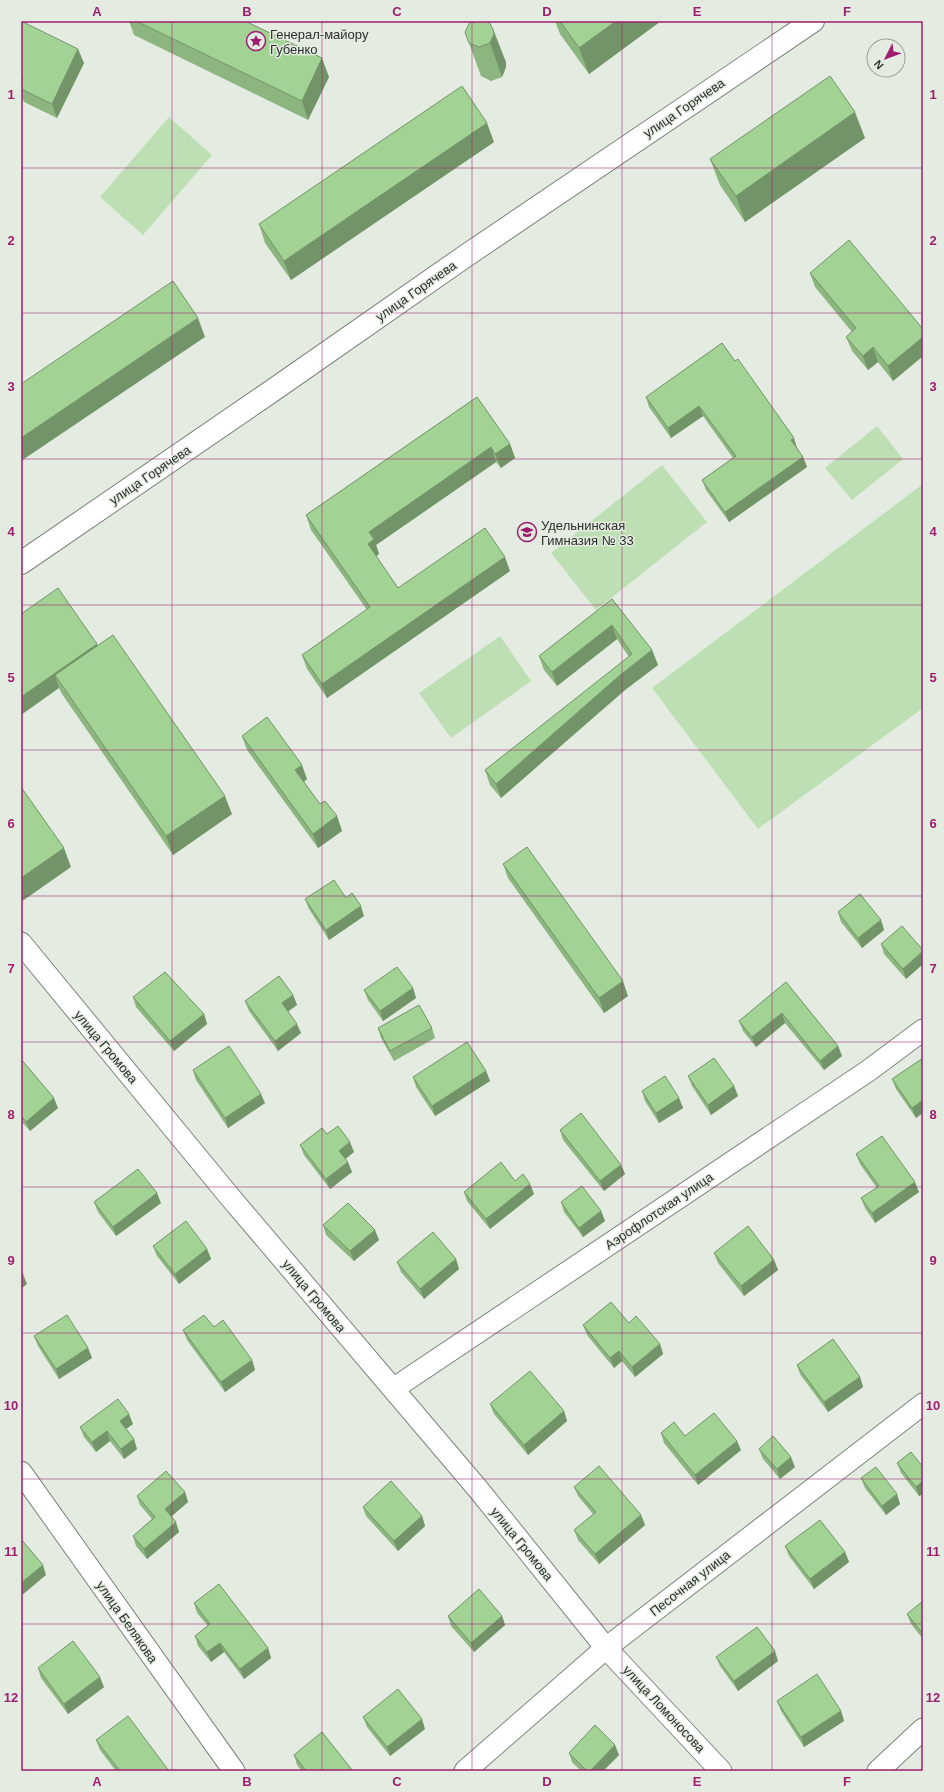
<svg xmlns="http://www.w3.org/2000/svg" width="944" height="1792" viewBox="0 0 944 1792" font-family="Helvetica,sans-serif">
	<style>
		.green { fill: #bedfb4 }
		.lines { fill: none; stroke-linecap: round; stroke-linejoin: round }
		.minor-casing { stroke: #7d847b; stroke-width: 23 }
		.secondary-casing { stroke: #7d847b; stroke-width: 24 }
		.minor { stroke: #fff; stroke-width: 21 }
		.secondary { stroke: #fff; stroke-width: 22 }
		.wall { fill: #8cb57f }
		.shaded-wall { fill: #729468 }
		.building { fill: #a3d394; stroke: #729468 }
		.grid { fill: none; stroke: #9f1d6e; stroke-width: 1; stroke-opacity: 0.55 }
		.labels { text-anchor: middle; dominant-baseline: central; stroke-width: 3; stroke-linejoin: round; paint-order: stroke }
		.poi-label { font-size: 13px; fill: #2c2f2b; stroke: #e4ece2; text-anchor: start }
		.street-label { font-size: 13px; fill: #2c2f2b; stroke: #e4ece2 }
		.neatline { fill: none; stroke: #9f1d6e; stroke-width: 1.5 }
		.grid-label { font-size: 13px; text-anchor: middle; font-weight: bold; fill: #9f1d6e }
	</style>
	<rect width="100%" height="100%" fill="#e4ece2"/>
	<path class="green" d="M 169,117 L 212,155 L 143,235 L 100,197 Z
		M 877,426 L 903,459 L 852,500 L 825,468 Z
		M 662,465 L 707,522 L 596,610 L 551,553 Z
		M 923,484 L 923,708 L 758,829 L 652,688 Z
		M 500,636 L 531,681 L 451,738 L 419,693 Z"/>
	<g class="lines">
		<defs>
			<path id="minor" d="M 21,943 L 230,1197 L 478,1489 L 606,1648 L 721,1771
				M 393,1389 L 868,1071 L 923,1030
				M 21,1472 L 234,1771
				M 465,1771 L 606,1648 L 923,1404
				M 878,1771 L 923,1729"/>
			<path id="secondary" d="M 21,563 L 269,393 L 467,255 L 813,21"/>
		</defs>
		<use href="#minor" class="minor-casing"/>
		<use href="#secondary" class="secondary-casing"/>
		<use href="#minor" class="minor"/>
		<use href="#secondary" class="secondary"/>
	</g>
	<path class="wall" d="M 21,21 L 84,63 L 57,118 L 24,102 L 21,95 Z
		M 129,21 L 245,21 L 329,77 L 308,120 L 134,35 Z
		M 473,21 L 506,62 L 506,67 L 502,77 L 491,81 L 481,76 L 465,32 Z
		M 555,21 L 661,21 L 589,74 L 560,34 Z
		M 865,138 L 745,222 L 720,185 L 710,159 Z
		M 494,142 L 291,280 L 265,243 L 259,224 Z
		M 810,273 L 923,329 L 923,356 L 893,381 L 878,362 L 868,370 L 852,351 L 846,337 L 852,332 L 815,287 Z
		M 722,343 L 797,448 L 803,457 L 807,467 L 729,522 L 706,490 L 702,480 L 733,458 L 703,416 L 671,438 L 649,407 L 646,397 Z
		M 477,397 L 510,444 L 515,458 L 501,468 L 496,462 L 376,545 L 379,554 L 376,556 L 398,588 L 510,571 L 327,698 L 307,669 L 302,655 L 367,610 L 311,530 L 306,515 Z
		M 612,599 L 652,650 L 658,665 L 625,690 L 501,798 L 490,785 L 485,770 L 629,657 L 617,639 L 557,686 L 544,670 L 539,656 Z
		M 21,614 L 97,644 L 97,646 L 232,814 L 173,855 L 62,694 L 59,688 Z
		M 242,736 L 307,779 L 304,782 L 320,804 L 337,816 L 342,831 L 318,848 L 247,750 Z
		M 503,864 L 628,996 L 604,1013 L 508,878 Z
		M 346,898 L 364,916 L 329,940 L 309,909 L 305,899 Z
		M 838,912 L 881,920 L 884,930 L 862,948 L 841,922 Z
		M 881,944 L 923,950 L 923,964 L 906,979 L 884,954 Z
		M 786,982 L 838,1046 L 842,1056 L 824,1070 L 785,1023 L 756,1047 L 743,1031 L 739,1021 Z
		M 413,988 L 416,998 L 383,1021 L 368,1000 L 364,990 Z
		M 293,995 L 297,1005 L 288,1011 L 301,1033 L 278,1051 L 249,1011 L 245,1001 Z
		M 133,997 L 204,1014 L 207,1024 L 174,1051 L 136,1007 Z
		M 378,1028 L 432,1028 L 435,1038 L 394,1061 L 381,1038 Z
		M 923,1058 L 916,1118 L 896,1089 L 892,1079 Z
		M 21,1059 L 58,1108 L 30,1131 L 21,1121 Z
		M 193,1070 L 265,1103 L 228,1128 L 196,1080 Z
		M 486,1071 L 490,1081 L 435,1116 L 416,1087 L 413,1077 Z
		M 688,1076 L 734,1086 L 738,1096 L 711,1115 L 692,1086 Z
		M 642,1091 L 679,1098 L 683,1108 L 659,1123 L 645,1101 Z
		M 560,1130 L 621,1165 L 625,1174 L 604,1191 L 563,1140 Z
		M 327,1134 L 354,1152 L 345,1159 L 352,1172 L 330,1189 L 304,1155 L 300,1145 Z
		M 856,1154 L 919,1192 L 875,1223 L 865,1208 L 861,1198 L 877,1188 L 860,1164 Z
		M 515,1181 L 534,1194 L 490,1229 L 467,1201 L 464,1192 Z
		M 94,1202 L 161,1203 L 116,1236 L 98,1212 Z
		M 561,1202 L 601,1211 L 605,1221 L 583,1237 L 564,1212 Z
		M 323,1225 L 379,1240 L 354,1261 L 326,1235 Z
		M 153,1246 L 207,1249 L 211,1259 L 179,1284 L 157,1256 Z
		M 714,1253 L 774,1260 L 778,1270 L 744,1296 L 718,1263 Z
		M 456,1259 L 459,1269 L 424,1299 L 401,1272 L 397,1262 Z
		M 629,1323 L 660,1344 L 663,1354 L 635,1377 L 622,1361 L 614,1368 L 587,1335 L 583,1325 Z
		M 214,1327 L 252,1360 L 255,1370 L 225,1392 L 187,1340 L 183,1330 Z
		M 34,1336 L 88,1348 L 92,1358 L 59,1379 L 38,1346 Z
		M 797,1365 L 860,1377 L 863,1387 L 828,1412 L 800,1374 Z
		M 490,1404 L 564,1411 L 567,1421 L 528,1455 L 494,1414 Z
		M 133,1424 L 126,1429 L 137,1449 L 124,1459 L 110,1441 L 96,1452 L 84,1437 L 80,1427 Z
		M 661,1433 L 685,1436 L 741,1450 L 698,1485 L 664,1443 Z
		M 759,1449 L 795,1467 L 780,1479 L 763,1459 Z
		M 897,1463 L 923,1467 L 923,1494 L 919,1496 L 901,1473 Z
		M 861,1478 L 900,1504 L 886,1515 L 865,1488 Z
		M 574,1487 L 641,1515 L 645,1525 L 599,1564 L 578,1540 L 574,1530 L 593,1514 L 578,1496 Z
		M 185,1492 L 188,1502 L 171,1517 L 179,1532 L 147,1559 L 136,1546 L 133,1536 L 152,1519 L 140,1505 L 137,1496 Z
		M 363,1507 L 422,1516 L 425,1526 L 398,1551 L 366,1516 Z
		M 785,1546 L 845,1552 L 849,1562 L 814,1589 L 789,1556 Z
		M 923,1601 L 923,1639 L 911,1624 L 907,1614 Z
		M 194,1603 L 268,1648 L 271,1658 L 244,1679 L 224,1652 L 211,1662 L 198,1646 L 195,1636 L 208,1626 L 197,1613 Z
		M 448,1616 L 502,1616 L 505,1625 L 474,1652 L 451,1626 Z
		M 716,1657 L 778,1661 L 738,1691 L 720,1666 Z
		M 38,1668 L 104,1687 L 68,1714 L 41,1678 Z
		M 777,1701 L 841,1711 L 844,1721 L 804,1747 L 781,1711 Z
		M 363,1717 L 425,1729 L 390,1756 L 367,1727 Z
		M 96,1740 L 169,1771 L 116,1771 L 100,1750 Z
		M 569,1753 L 619,1755 L 603,1771 L 581,1771 L 572,1762 Z
		M 294,1755 L 353,1771 L 302,1771 L 297,1765 Z"/>
	<path class="shaded-wall" d="M 616,21 L 661,21 L 589,74 L 579,48 Z
		M 493,29 L 506,62 L 506,67 L 502,77 L 490,43 Z
		M 78,49 L 84,63 L 57,118 L 52,104 Z
		M 322,58 L 329,77 L 308,120 L 302,101 Z
		M 855,112 L 865,138 L 745,222 L 736,196 Z
		M 487,123 L 494,142 L 291,280 L 284,261 Z
		M 198,318 L 205,337 L 21,461 L 21,438 Z
		M 923,337 L 923,356 L 893,381 L 888,366 Z
		M 873,347 L 878,362 L 868,370 L 863,356 Z
		M 699,406 L 703,416 L 671,438 L 668,428 Z
		M 794,438 L 797,448 L 795,450 L 791,440 Z
		M 510,444 L 515,458 L 501,468 L 495,454 Z
		M 491,447 L 496,462 L 376,545 L 379,554 L 373,558 L 368,544 L 369,532 Z
		M 803,457 L 807,467 L 729,522 L 725,512 Z
		M 505,557 L 510,571 L 327,698 L 322,684 Z
		M 612,625 L 617,639 L 557,686 L 552,672 Z
		M 97,644 L 102,659 L 55,675 L 59,688 L 21,715 L 21,697 Z
		M 652,650 L 658,665 L 625,690 L 501,798 L 496,784 L 619,676 Z
		M 302,765 L 307,779 L 300,784 L 295,770 Z
		M 225,796 L 232,814 L 173,855 L 166,836 Z
		M 337,816 L 342,831 L 318,848 L 313,834 Z
		M 64,848 L 71,867 L 21,902 L 21,878 Z
		M 361,906 L 364,916 L 329,940 L 326,930 Z
		M 881,920 L 884,930 L 862,948 L 858,938 Z
		M 923,951 L 923,964 L 906,979 L 903,969 Z
		M 623,981 L 628,996 L 604,1013 L 599,998 Z
		M 413,988 L 416,998 L 383,1021 L 380,1011 Z
		M 293,995 L 297,1005 L 286,1013 L 282,1003 Z
		M 782,1013 L 785,1023 L 756,1047 L 752,1037 Z
		M 204,1014 L 207,1024 L 174,1051 L 170,1041 Z
		M 297,1024 L 301,1033 L 278,1051 L 275,1041 Z
		M 838,1046 L 842,1056 L 824,1070 L 820,1061 Z
		M 486,1071 L 490,1081 L 435,1116 L 432,1106 Z
		M 734,1086 L 738,1096 L 711,1115 L 708,1105 Z
		M 261,1094 L 265,1103 L 228,1128 L 225,1118 Z
		M 54,1098 L 58,1108 L 30,1131 L 26,1122 Z
		M 679,1098 L 683,1108 L 659,1123 L 656,1113 Z
		M 923,1100 L 923,1113 L 916,1118 L 912,1108 Z
		M 350,1142 L 354,1152 L 343,1161 L 339,1151 Z
		M 348,1162 L 352,1172 L 330,1189 L 326,1179 Z
		M 621,1165 L 625,1174 L 604,1191 L 600,1181 Z
		M 915,1182 L 919,1192 L 875,1223 L 872,1213 Z
		M 530,1184 L 534,1194 L 490,1229 L 486,1219 Z
		M 157,1193 L 161,1203 L 116,1236 L 113,1227 Z
		M 601,1211 L 605,1221 L 583,1237 L 579,1228 Z
		M 375,1230 L 379,1240 L 354,1261 L 350,1251 Z
		M 207,1249 L 211,1259 L 179,1284 L 175,1274 Z
		M 456,1259 L 459,1269 L 424,1299 L 420,1289 Z
		M 774,1260 L 778,1270 L 744,1296 L 741,1286 Z
		M 23,1274 L 27,1284 L 21,1289 L 21,1276 Z
		M 660,1344 L 663,1354 L 635,1377 L 632,1367 Z
		M 88,1348 L 92,1358 L 59,1379 L 56,1369 Z
		M 619,1351 L 622,1361 L 614,1368 L 610,1358 Z
		M 252,1360 L 255,1370 L 225,1392 L 221,1382 Z
		M 860,1377 L 863,1387 L 828,1412 L 824,1402 Z
		M 564,1411 L 567,1421 L 528,1455 L 524,1445 Z
		M 129,1414 L 133,1424 L 123,1431 L 120,1421 Z
		M 107,1431 L 110,1441 L 96,1452 L 92,1442 Z
		M 134,1439 L 137,1449 L 124,1459 L 121,1449 Z
		M 737,1441 L 741,1450 L 698,1485 L 695,1475 Z
		M 791,1457 L 795,1467 L 780,1479 L 777,1469 Z
		M 923,1481 L 923,1494 L 919,1496 L 916,1487 Z
		M 185,1492 L 188,1502 L 168,1519 L 165,1509 Z
		M 897,1494 L 900,1504 L 886,1515 L 882,1506 Z
		M 641,1515 L 645,1525 L 599,1564 L 595,1554 Z
		M 422,1516 L 425,1526 L 398,1551 L 394,1541 Z
		M 176,1522 L 179,1532 L 147,1559 L 144,1549 Z
		M 845,1552 L 849,1562 L 814,1589 L 810,1579 Z
		M 43,1565 L 46,1575 L 21,1596 L 21,1583 Z
		M 502,1616 L 505,1625 L 474,1652 L 471,1643 Z
		M 220,1643 L 224,1652 L 211,1662 L 207,1652 Z
		M 268,1648 L 271,1658 L 244,1679 L 240,1669 Z
		M 775,1651 L 778,1661 L 738,1691 L 734,1681 Z
		M 100,1677 L 104,1687 L 68,1714 L 64,1704 Z
		M 841,1711 L 844,1721 L 804,1747 L 801,1737 Z
		M 422,1719 L 425,1729 L 390,1756 L 387,1747 Z
		M 615,1745 L 619,1755 L 603,1771 L 590,1771 Z"/>
	<path class="building" d="M 21,21 L 78,49 L 52,104 L 21,89 L 21,82 L 23,78 L 21,77 Z
		M 136,21 L 245,21 L 322,58 L 302,101 Z
		M 473,21 L 486,21 L 489,22 L 493,29 L 494,34 L 490,43 L 479,47 L 469,43 L 465,32 L 470,22 Z
		M 560,21 L 616,21 L 579,48 Z
		M 830,76 L 855,112 L 736,196 L 710,159 Z
		M 462,86 L 487,123 L 284,261 L 259,224 Z
		M 849,240 L 923,329 L 923,337 L 888,366 L 873,347 L 863,356 L 846,337 L 856,328 L 810,273 Z
		M 173,281 L 198,318 L 21,438 L 21,384 Z
		M 722,343 L 735,361 L 738,359 L 794,438 L 791,440 L 803,457 L 725,512 L 702,480 L 736,456 L 699,406 L 668,428 L 646,397 Z
		M 477,397 L 510,444 L 495,454 L 491,447 L 369,532 L 374,539 L 368,544 L 398,588 L 485,528 L 505,557 L 322,684 L 302,655 L 370,607 L 306,515 Z
		M 58,588 L 97,644 L 21,697 L 21,614 Z
		M 612,599 L 652,650 L 619,676 L 496,784 L 485,770 L 632,654 L 612,625 L 552,672 L 539,656 Z
		M 113,635 L 225,796 L 166,836 L 55,675 Z
		M 267,717 L 302,765 L 295,770 L 320,804 L 325,801 L 337,816 L 313,834 L 242,736 Z
		M 21,787 L 64,848 L 21,878 Z
		M 527,847 L 623,981 L 599,998 L 503,864 Z
		M 334,880 L 346,898 L 352,893 L 361,906 L 326,930 L 305,899 Z
		M 860,894 L 881,920 L 858,938 L 838,912 Z
		M 902,926 L 923,950 L 923,951 L 903,969 L 881,944 Z
		M 397,967 L 413,988 L 380,1011 L 364,990 Z
		M 165,972 L 204,1014 L 170,1041 L 133,997 Z
		M 279,976 L 293,995 L 282,1003 L 297,1024 L 275,1041 L 245,1001 Z
		M 786,982 L 838,1046 L 820,1061 L 782,1013 L 752,1037 L 739,1021 Z
		M 419,1005 L 432,1028 L 390,1051 L 378,1028 Z
		M 467,1042 L 486,1071 L 432,1106 L 413,1077 Z
		M 229,1046 L 261,1094 L 225,1118 L 193,1070 Z
		M 714,1058 L 734,1086 L 708,1105 L 688,1076 Z
		M 923,1058 L 923,1100 L 912,1108 L 892,1079 Z
		M 21,1059 L 54,1098 L 26,1122 L 21,1115 Z
		M 665,1076 L 679,1098 L 656,1113 L 642,1091 Z
		M 581,1113 L 621,1165 L 600,1181 L 560,1130 Z
		M 338,1126 L 350,1142 L 339,1151 L 348,1162 L 326,1179 L 300,1145 L 322,1128 L 327,1134 Z
		M 882,1136 L 915,1182 L 872,1213 L 861,1198 L 879,1186 L 856,1154 Z
		M 501,1162 L 515,1181 L 523,1174 L 530,1184 L 486,1219 L 464,1192 Z
		M 138,1169 L 157,1193 L 113,1227 L 94,1202 Z
		M 582,1186 L 601,1211 L 579,1228 L 561,1202 Z
		M 348,1203 L 375,1230 L 350,1251 L 323,1225 Z
		M 186,1221 L 207,1249 L 175,1274 L 153,1246 Z
		M 748,1226 L 774,1260 L 741,1286 L 714,1253 Z
		M 433,1232 L 456,1259 L 420,1289 L 397,1262 Z
		M 21,1271 L 23,1274 L 21,1276 Z
		M 611,1302 L 629,1323 L 636,1316 L 660,1344 L 632,1367 L 619,1351 L 610,1358 L 583,1325 Z
		M 67,1315 L 88,1348 L 56,1369 L 34,1336 Z
		M 204,1315 L 214,1327 L 223,1320 L 252,1360 L 221,1382 L 183,1330 Z
		M 833,1339 L 860,1377 L 824,1402 L 797,1365 Z
		M 530,1371 L 564,1411 L 524,1445 L 490,1404 Z
		M 118,1399 L 129,1414 L 120,1421 L 134,1439 L 121,1449 L 107,1431 L 92,1442 L 80,1427 Z
		M 714,1413 L 737,1441 L 695,1475 L 661,1433 L 674,1422 L 685,1436 Z
		M 773,1436 L 791,1457 L 777,1469 L 759,1449 Z
		M 911,1452 L 923,1467 L 923,1481 L 916,1487 L 897,1463 Z
		M 599,1466 L 641,1515 L 595,1554 L 574,1530 L 596,1512 L 574,1487 Z
		M 876,1467 L 897,1494 L 882,1506 L 861,1478 Z
		M 166,1471 L 185,1492 L 165,1509 L 176,1522 L 144,1549 L 133,1536 L 155,1517 L 137,1496 Z
		M 391,1481 L 422,1516 L 394,1541 L 363,1507 Z
		M 820,1520 L 845,1552 L 810,1579 L 785,1546 Z
		M 21,1539 L 43,1565 L 21,1583 Z
		M 219,1584 L 268,1648 L 240,1669 L 220,1643 L 207,1652 L 195,1636 L 210,1624 L 194,1603 Z
		M 479,1589 L 502,1616 L 471,1643 L 448,1616 Z
		M 923,1601 L 923,1634 L 907,1614 Z
		M 757,1627 L 775,1651 L 734,1681 L 716,1657 Z
		M 73,1641 L 100,1677 L 64,1704 L 38,1668 Z
		M 817,1674 L 841,1711 L 801,1737 L 777,1701 Z
		M 398,1689 L 422,1719 L 387,1747 L 363,1717 Z
		M 128,1716 L 169,1771 L 120,1771 L 96,1740 Z
		M 595,1725 L 615,1745 L 590,1771 L 587,1771 L 569,1753 Z
		M 322,1732 L 353,1771 L 306,1771 L 294,1755 Z"/>
	<path class="grid" d="M 172,21 L 172,1771M 322,21 L 322,1771M 472,21 L 472,1771M 622,21 L 622,1771M 772,21 L 772,1771M 21,168 L 923,168M 21,313 L 923,313M 21,459 L 923,459M 21,605 L 923,605M 21,750 L 923,750M 21,896 L 923,896M 21,1042 L 923,1042M 21,1187 L 923,1187M 21,1333 L 923,1333M 21,1479 L 923,1479M 21,1624 L 923,1624"/>
	<defs>
		<symbol id="sight-ring" viewBox="-11 -11 22 22"><circle r="9.5" fill="#e4ece2" stroke="#9f1d6e" stroke-width="1.5"/><path d="M0-6L1.8-2.2L6-1.7L2.9 1.2L3.7 5.4L0 3.3L-3.7 5.4L-2.9 1.2L-6-1.7L-1.8-2.2Z" fill="#9f1d6e"/></symbol>
		<symbol id="school-ring" viewBox="-11 -11 22 22"><circle r="9.5" fill="#e4ece2" stroke="#9f1d6e" stroke-width="1.5"/><path d="M0-5L7-2L0 1L-7-2ZM-4 1L0 2.5L4 1V4Q0 6-4 4Z" fill="#9f1d6e"/></symbol>
	</defs>
	<g fill-rule="evenodd">
		<use href="#sight-ring" x="245" y="30" width="22" height="22"/>
		<use href="#school-ring" x="516" y="521" width="22" height="22"/>
	</g>
	<g class="labels">
		<g class="poi-label">
			<text x="270" y="34">Генерал-майору<tspan x="270" dy="15">Губенко</tspan></text>
			<text x="541" y="525">Удельнинская<tspan x="541" dy="15">Гимназия № 33</tspan></text>
		</g>
		<g class="street-label">
			<text transform="translate(684 108) rotate(-34)">улица Горячева</text>
			<text transform="translate(416 291) rotate(-35)">улица Горячева</text>
			<text transform="translate(150 475) rotate(-34)">улица Горячева</text>
			<text transform="translate(106 1047) rotate(50)">улица Громова</text>
			<text transform="translate(659 1211) rotate(-34)">Аэрофлотская улица</text>
			<text transform="translate(314 1296) rotate(50)">улица Громова</text>
			<text transform="translate(522 1544) rotate(51)">улица Громова</text>
			<text transform="translate(690 1583) rotate(-38)">Песочная улица</text>
			<text transform="translate(127 1622) rotate(55)">улица Белякова</text>
			<text transform="translate(664 1709) rotate(47)">улица Ломоносова</text>
		</g>
	</g>
	<rect width="944" height="1792" fill="none" stroke="#e4ece2" stroke-width="44"/>
	<g transform="translate(886 58) rotate(228)"><circle r="19" fill="#e4ece2" stroke="#9aa099"/>
	<path d="M0-3L7 15L0 10L-7 15Z" fill="#9f1d6e"/>
	<text y="-6" font-size="11" font-weight="bold" text-anchor="middle" fill="#2c2f2b">N</text>
	</g>
	<rect x="22" y="22" width="900" height="1748" class="neatline"/>
	<g class="grid-label">
		<text x="97" y="16">A</text>
		<text x="247" y="16">B</text>
		<text x="397" y="16">C</text>
		<text x="547" y="16">D</text>
		<text x="697" y="16">E</text>
		<text x="847" y="16">F</text>
		<text x="11" y="99">1</text>
		<text x="933" y="99">1</text>
		<text x="11" y="245">2</text>
		<text x="933" y="245">2</text>
		<text x="11" y="391">3</text>
		<text x="933" y="391">3</text>
		<text x="11" y="536">4</text>
		<text x="933" y="536">4</text>
		<text x="11" y="682">5</text>
		<text x="933" y="682">5</text>
		<text x="11" y="828">6</text>
		<text x="933" y="828">6</text>
		<text x="11" y="973">7</text>
		<text x="933" y="973">7</text>
		<text x="11" y="1119">8</text>
		<text x="933" y="1119">8</text>
		<text x="11" y="1265">9</text>
		<text x="933" y="1265">9</text>
		<text x="11" y="1410">10</text>
		<text x="933" y="1410">10</text>
		<text x="11" y="1556">11</text>
		<text x="933" y="1556">11</text>
		<text x="11" y="1702">12</text>
		<text x="933" y="1702">12</text>
		<text x="97" y="1786">A</text>
		<text x="247" y="1786">B</text>
		<text x="397" y="1786">C</text>
		<text x="547" y="1786">D</text>
		<text x="697" y="1786">E</text>
		<text x="847" y="1786">F</text>
	</g>
</svg>
